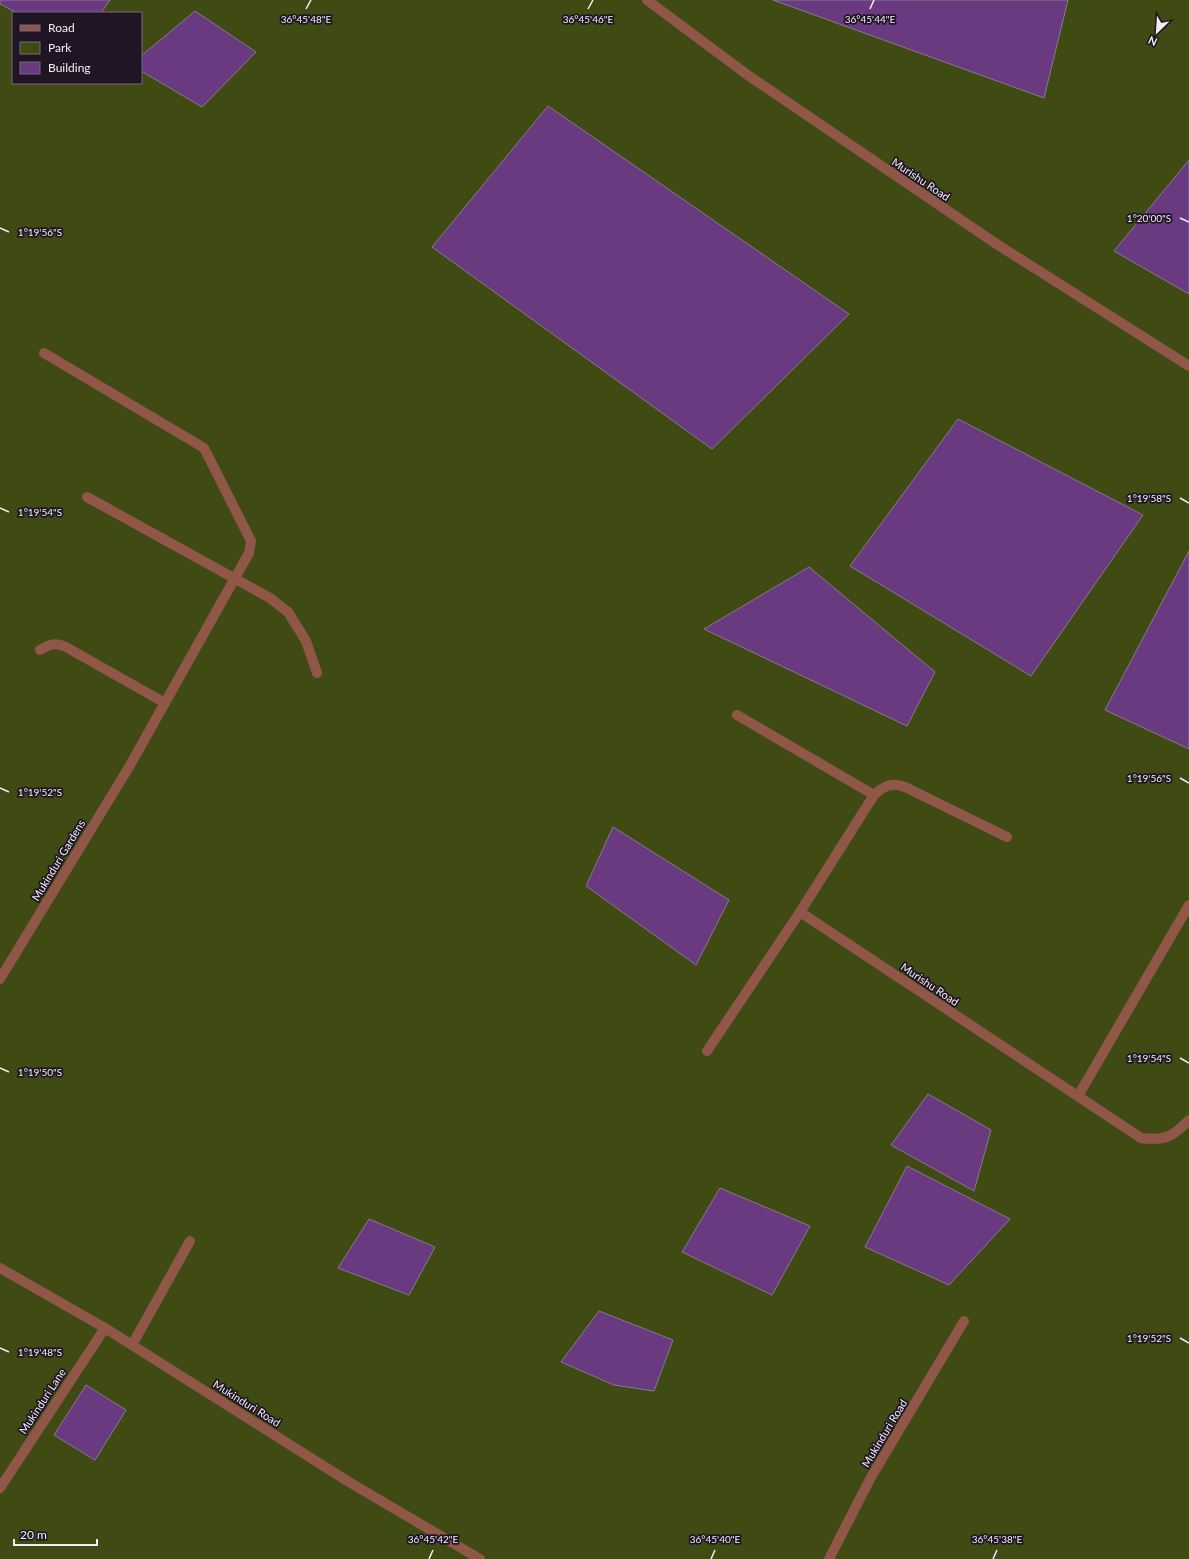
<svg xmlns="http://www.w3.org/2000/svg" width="1189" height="1559" viewBox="0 0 1189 1559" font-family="Lato,sans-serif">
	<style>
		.green { fill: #404b14; fill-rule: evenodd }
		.building { fill: #693a7f; stroke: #86798d }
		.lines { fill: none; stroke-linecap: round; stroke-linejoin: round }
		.service { stroke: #905648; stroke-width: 10 }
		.minor { stroke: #905648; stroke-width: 10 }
		.ticks { fill: none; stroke: #f4edf7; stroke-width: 1.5 }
		.labels { text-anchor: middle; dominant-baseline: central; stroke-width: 3.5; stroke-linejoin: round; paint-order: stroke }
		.street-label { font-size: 11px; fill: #f4edf7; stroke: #1f1524 }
		.ticks-label { font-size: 10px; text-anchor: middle; fill: #f4edf7; stroke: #1f1524; stroke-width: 3.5; stroke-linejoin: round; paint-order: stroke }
	</style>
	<rect width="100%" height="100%" fill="#291e2e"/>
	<path class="green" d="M 0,0 L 1189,0 L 1189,1559 L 0,1559 ZM 13,13 L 141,13 L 141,83 L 13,83 Z"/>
	<path class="building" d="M 0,0 L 110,0 L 101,13 L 17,13 L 0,4 Z
		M 773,0 L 1068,0 L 1044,98 Z
		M 195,11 L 256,52 L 202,107 L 141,71 L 141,56 Z
		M 548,106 L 849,314 L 712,449 L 432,247 Z
		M 1189,160 L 1189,294 L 1114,251 Z
		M 958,419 L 1143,515 L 1031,676 L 850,566 Z
		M 1189,551 L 1189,749 L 1105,710 Z
		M 809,567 L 935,672 L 907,726 L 704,629 Z
		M 613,827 L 729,900 L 696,965 L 586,886 Z
		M 928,1094 L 991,1130 L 974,1191 L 891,1145 Z
		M 907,1166 L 1010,1219 L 949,1285 L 865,1247 Z
		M 720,1188 L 810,1226 L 772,1295 L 682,1252 Z
		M 369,1219 L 435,1247 L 409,1295 L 338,1268 Z
		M 599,1311 L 673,1340 L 654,1391 L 614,1385 L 561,1362 Z
		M 86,1385 L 126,1410 L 95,1460 L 54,1435 Z"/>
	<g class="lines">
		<path class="service" d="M 40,650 C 50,644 55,642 66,647 L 165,703
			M 132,1345 L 190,1241"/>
		<path class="minor" d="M 647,0 L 749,76 L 998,245 L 1189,366
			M 87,497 L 270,598 L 288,612 L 306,641 L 317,673
			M 737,715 L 874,795
			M 800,912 L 874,795 C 884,786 891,782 905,787 L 1007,837
			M 0,979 L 129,767 L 249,553 L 251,541 L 204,448 L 44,353
			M 707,1051 L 800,912 L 1141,1138 C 1164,1141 1173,1137 1189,1120
			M 1078,1096 L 1189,905
			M 0,1268 L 105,1328 L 349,1482 L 480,1559
			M 0,1488 L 105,1328
			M 829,1559 L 870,1479 L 964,1321"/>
	</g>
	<path class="ticks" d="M 306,9 L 311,0M 588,9 L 593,0M 870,9 L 874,0M 1180,218 L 1189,222M 0,228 L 9,232M 1180,498 L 1189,503M 0,508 L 9,512M 1180,778 L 1189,783M 0,788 L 9,792M 1180,1058 L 1189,1063M 0,1068 L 9,1072M 1180,1338 L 1189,1343M 0,1348 L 9,1352M 429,1559 L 433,1550M 711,1559 L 715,1550M 993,1559 L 997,1550"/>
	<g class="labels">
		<g class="street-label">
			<text transform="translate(921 179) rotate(34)">Murishu Road</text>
			<text transform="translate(58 860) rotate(-59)">Mukinduri Gardens</text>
			<text transform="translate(930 984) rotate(34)">Murishu Road</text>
			<text transform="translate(42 1401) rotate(-57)">Mukinduri Lane</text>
			<text transform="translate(247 1403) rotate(32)">Mukinduri Road</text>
			<text transform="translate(884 1433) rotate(-59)">Mukinduri Road</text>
		</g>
	</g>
	<g class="ticks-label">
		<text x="306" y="23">36°45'48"E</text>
		<text x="588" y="23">36°45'46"E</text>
		<text x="870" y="23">36°45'44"E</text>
		<text x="1149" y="222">1°20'00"S</text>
		<text x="40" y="236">1°19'56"S</text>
		<text x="1149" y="502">1°19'58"S</text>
		<text x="40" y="516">1°19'54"S</text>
		<text x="1149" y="782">1°19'56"S</text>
		<text x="40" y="796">1°19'52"S</text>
		<text x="1149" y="1062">1°19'54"S</text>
		<text x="40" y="1076">1°19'50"S</text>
		<text x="1149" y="1342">1°19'52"S</text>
		<text x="40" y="1356">1°19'48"S</text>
		<text x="433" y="1543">36°45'42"E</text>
		<text x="715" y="1543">36°45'40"E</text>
		<text x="997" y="1543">36°45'38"E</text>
	</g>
	<rect x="12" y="12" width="130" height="72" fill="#1f1524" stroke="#746b78"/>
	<rect x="20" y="25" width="20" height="6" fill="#905648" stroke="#746b78"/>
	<text x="48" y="32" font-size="12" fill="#f4edf7">Road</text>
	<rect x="20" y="42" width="20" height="12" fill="#404b14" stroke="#746b78"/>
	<text x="48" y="52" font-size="12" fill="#f4edf7">Park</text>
	<rect x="20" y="62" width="20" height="12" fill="#693a7f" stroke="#746b78"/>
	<text x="48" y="72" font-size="12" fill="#f4edf7">Building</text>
	<g transform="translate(1157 32) rotate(205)" stroke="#1f1524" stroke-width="3" paint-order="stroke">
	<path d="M0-3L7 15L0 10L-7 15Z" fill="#f4edf7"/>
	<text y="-6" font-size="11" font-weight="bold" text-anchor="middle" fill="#f4edf7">N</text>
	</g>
	<path d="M14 1539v6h83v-6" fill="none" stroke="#f4edf7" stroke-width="2"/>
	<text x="20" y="1539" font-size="12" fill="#f4edf7" stroke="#1f1524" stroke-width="3" paint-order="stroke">20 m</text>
</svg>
